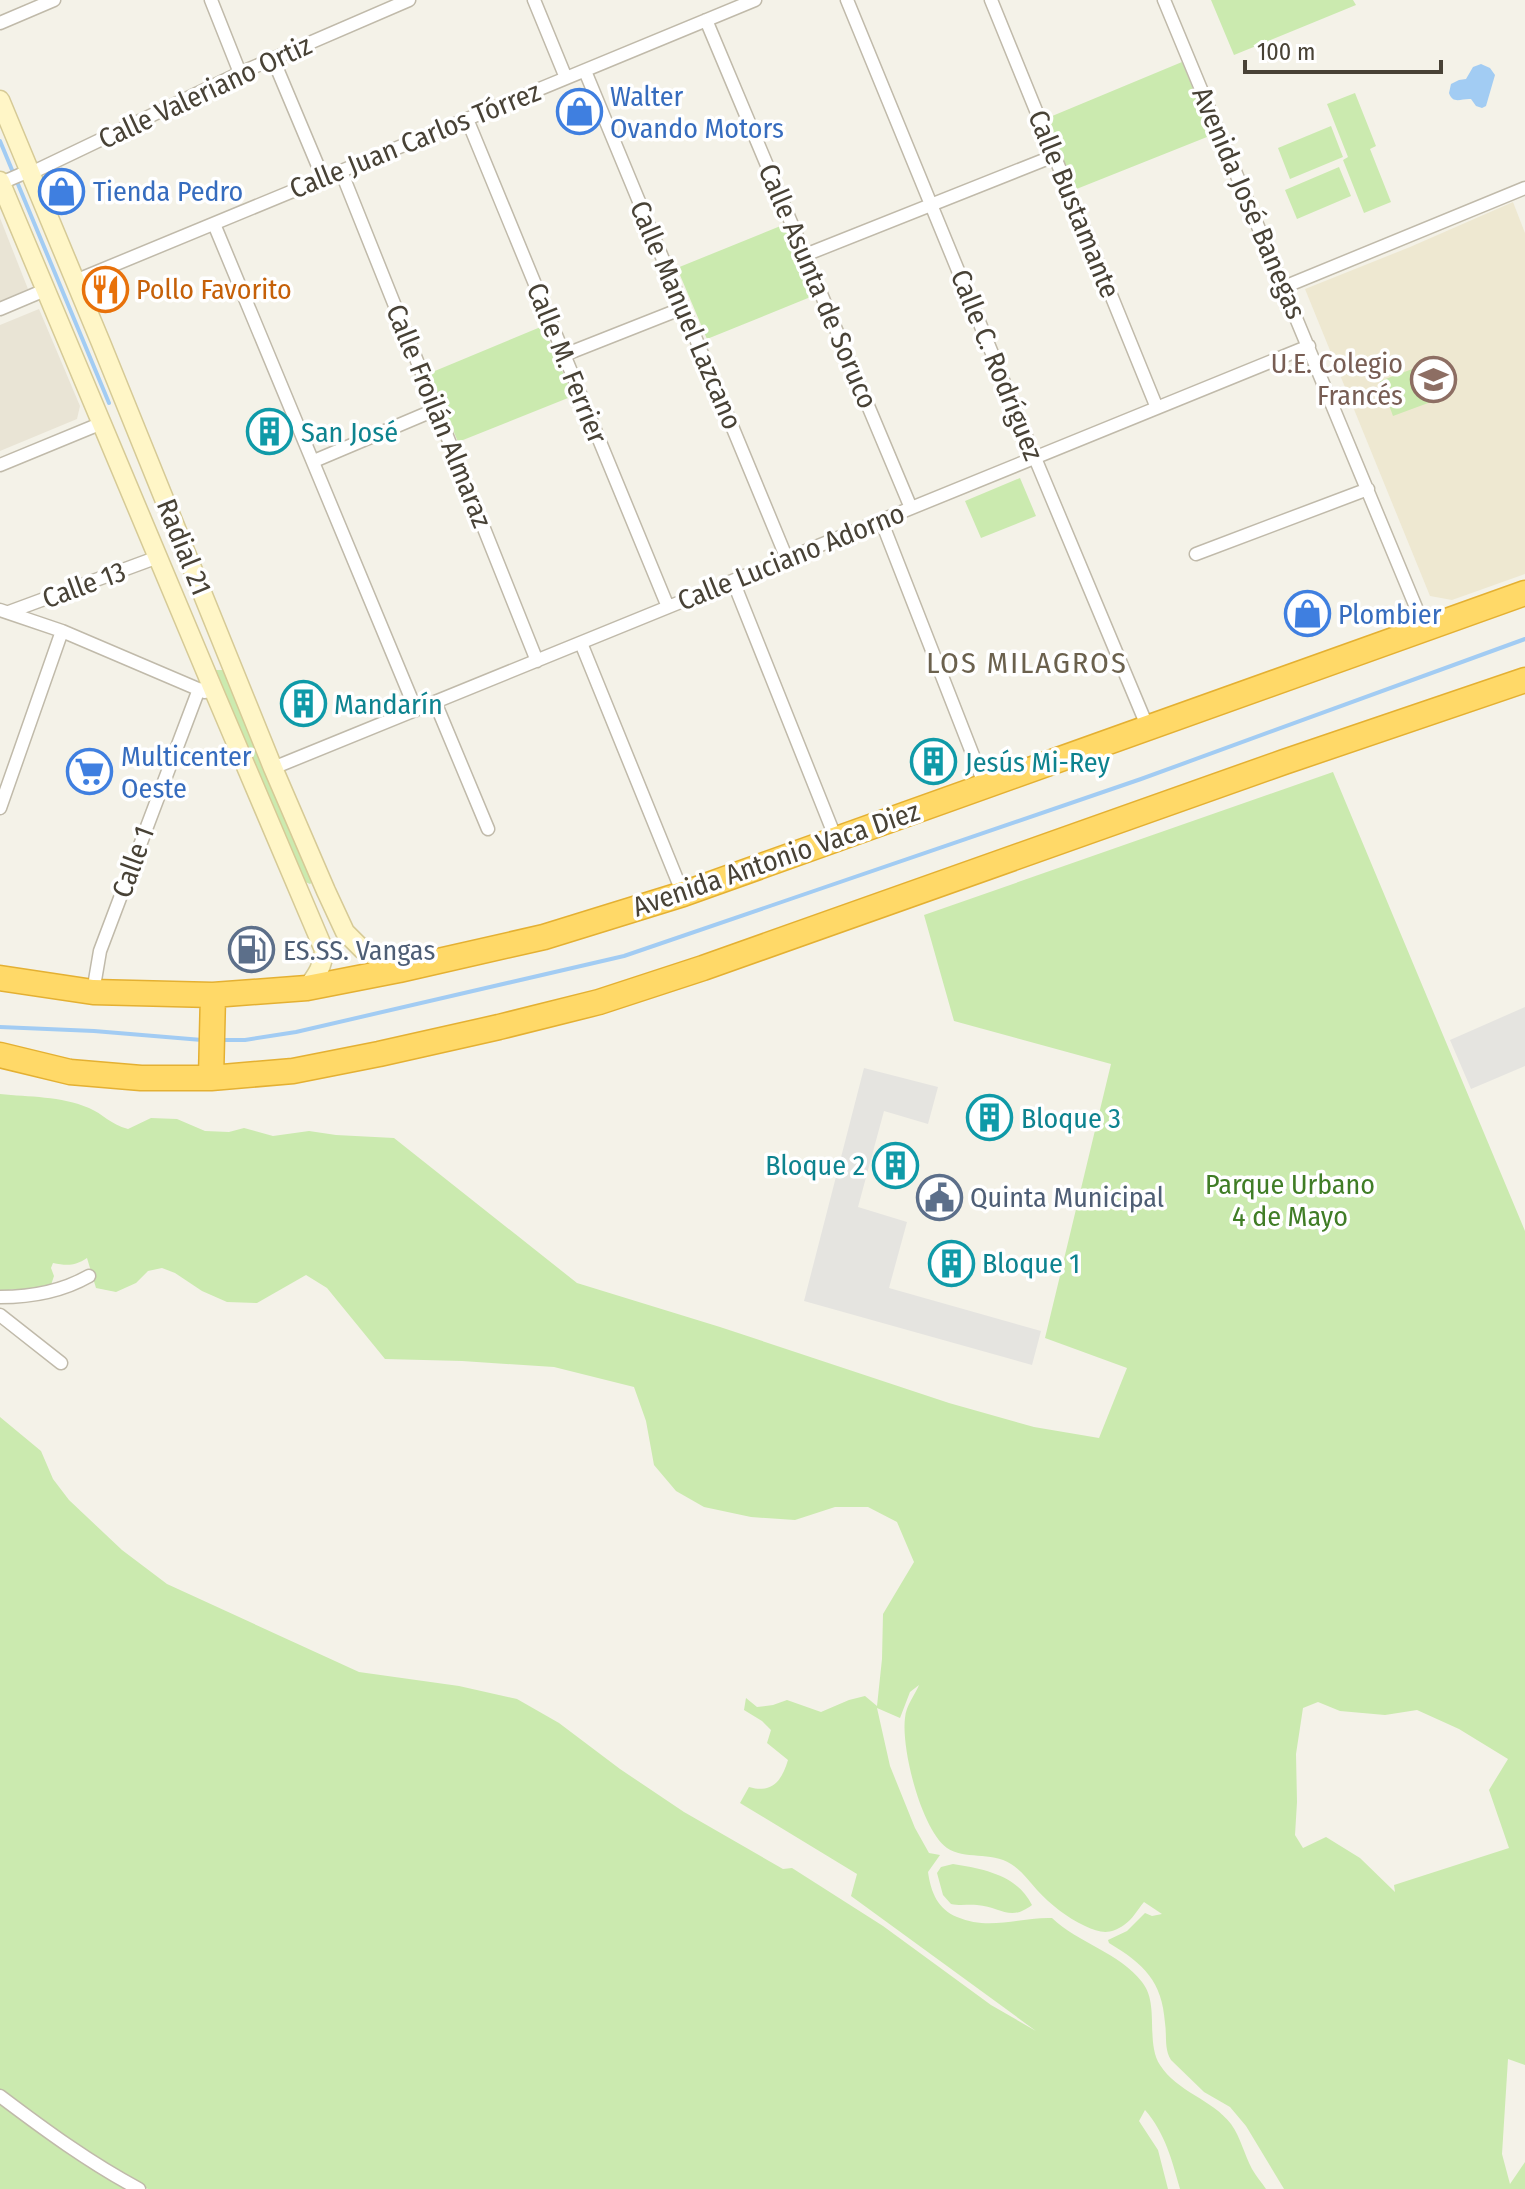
<svg xmlns="http://www.w3.org/2000/svg" width="1525" height="2189" viewBox="0 0 1525 2189" font-family="'Fira Sans Condensed',sans-serif">
	<style>
		.residential { fill: #e9e4d5 }
		.education { fill: #eee8d1 }
		.green { fill: #cbeaaf; fill-rule: evenodd }
		.parking { fill: #e5e4e0 }
		.water { fill: #a2ccf3 }
		.lines { fill: none; stroke-linecap: round; stroke-linejoin: round }
		.stream { stroke: #a2ccf3; stroke-width: 4 }
		.street-casing { stroke: #c0baaa; stroke-width: 15 }
		.secondary-casing { stroke: #d6ca96; stroke-width: 21 }
		.highway-casing { stroke: #e4b032; stroke-width: 27 }
		.street { stroke: #fff; stroke-width: 12 }
		.secondary { stroke: #fff6c7; stroke-width: 18 }
		.highway { stroke: #ffd968; stroke-width: 24 }
		.labels { text-anchor: middle; dominant-baseline: central; stroke-width: 7; stroke-linejoin: round; paint-order: stroke }
		.street-label { font-size: 28px; fill: #484236; stroke: #fff }
		.shop-label { font-size: 28px; fill: #366cbe; stroke: #fff; text-anchor: start }
		.food-label { font-size: 28px; fill: #c56008; stroke: #fff; text-anchor: start }
		.education-label { font-size: 28px; fill: #785e54; stroke: #fff; text-anchor: end }
		.culture-label { font-size: 28px; fill: #0d838f; stroke: #fff; text-anchor: start }
		.service-label { font-size: 28px; fill: #4e5e75; stroke: #fff; text-anchor: start }
		.park-label { font-size: 28px; fill: #407d26; stroke: #fff }
		.neighbourhood-label { font-size: 30px; letter-spacing: 2px; fill: #6b614d; stroke: #fff }
	</style>
	<rect width="100%" height="100%" fill="#f4f2e8"/>
	<path class="residential" d="M 0,218 L 28,289 L 0,301 Z
		M 39,309 L 80,406 L 77,419 L 0,451 L 0,325 Z"/>
	<path class="education" d="M 1513,202 L 1525,233 L 1525,574 L 1452,600 L 1430,596 L 1305,289 L 1410,247 Z"/>
	<path class="green" d="M 1211,0 L 1353,0 L 1356,5 L 1234,55 Z
		M 1182,62 L 1212,135 L 1074,190 L 1045,119 Z
		M 1355,93 L 1376,146 L 1370,149 L 1391,202 L 1364,213 L 1343,160 L 1348,157 L 1327,104 Z
		M 1331,126 L 1343,157 L 1290,179 L 1278,148 Z
		M 1339,167 L 1351,196 L 1297,219 L 1285,190 Z
		M 783,225 L 813,296 L 707,339 L 677,268 Z
		M 543,326 L 573,396 L 458,442 L 430,373 Z
		M 1434,361 L 1447,396 L 1393,416 L 1380,381 Z
		M 1020,478 L 1036,516 L 981,538 L 965,501 Z
		M 216,670 L 224,670 L 313,882 L 310,884 L 303,881 L 214,672 Z
		M 1333,772 L 1525,1231 L 1525,2065 L 1508,2059 L 1502,2154 L 1510,2184 L 1525,2162 L 1525,2189 L 1284,2189 L 1246,2126 L 1230,2107 L 1204,2092 L 1171,2060 C 1164,2049 1167,2036 1165,2023 C 1162,1981 1144,1964 1109,1943 L 1108,1940 L 1127,1931 L 1145,1913 L 1152,1916 L 1162,1914 L 1144,1902 C 1137,1910 1133,1919 1124,1925 C 1110,1935 1100,1933 1085,1926 C 1066,1917 1051,1905 1037,1890 C 1028,1880 1022,1871 1011,1864 C 991,1851 964,1860 947,1848 C 921,1829 901,1748 905,1718 C 906,1705 915,1695 919,1685 L 910,1692 L 900,1718 L 877,1708 L 890,1766 L 915,1828 L 929,1853 L 940,1855 L 928,1872 C 931,1893 938,1909 957,1917 C 990,1931 1019,1917 1052,1918 C 1078,1943 1120,1953 1142,1982 C 1160,2004 1145,2042 1160,2065 C 1177,2092 1212,2099 1231,2124 C 1241,2138 1244,2154 1252,2169 C 1256,2176 1262,2183 1266,2189 L 1180,2189 C 1172,2160 1165,2133 1145,2110 L 1139,2121 L 1158,2150 L 1168,2189 L 148,2189 L 109,2167 L 0,2091 L 0,1417 L 41,1451 L 53,1479 L 69,1500 L 122,1550 L 167,1584 L 359,1672 L 459,1686 L 517,1699 L 559,1723 L 620,1769 L 684,1812 L 783,1869 L 792,1868 L 883,1926 L 991,2005 L 1036,2031 L 851,1896 L 857,1874 L 740,1803 L 749,1787 C 773,1794 782,1780 788,1760 L 767,1743 L 771,1730 L 762,1721 L 744,1710 L 746,1698 L 757,1707 L 773,1705 L 787,1700 L 821,1712 L 849,1700 L 865,1696 L 877,1706 L 882,1659 L 883,1614 L 914,1562 L 897,1522 L 868,1507 L 835,1507 L 795,1520 L 751,1517 L 704,1507 L 676,1491 L 654,1465 L 646,1421 L 634,1387 L 554,1367 L 462,1361 L 385,1359 L 327,1288 L 306,1275 L 257,1303 L 227,1302 L 202,1291 L 175,1273 L 162,1268 L 148,1271 L 136,1283 L 116,1292 L 96,1288 L 87,1258 C 75,1266 67,1266 53,1263 L 51,1268 L 54,1276 L 50,1288 C 34,1292 17,1286 0,1292 L 0,1094 C 29,1097 61,1096 89,1108 C 103,1114 110,1124 128,1129 L 151,1118 L 177,1119 L 205,1131 L 229,1132 L 244,1128 L 273,1136 L 309,1131 L 336,1135 L 394,1138 L 577,1283 L 720,1327 L 949,1403 L 1034,1427 L 1099,1438 L 1127,1368 L 1045,1338 L 1111,1064 L 954,1021 L 924,915 ZM 1318,1702 L 1340,1711 L 1385,1715 L 1417,1710 L 1459,1729 L 1508,1759 L 1489,1790 L 1509,1848 L 1394,1885 L 1395,1892 L 1360,1858 L 1326,1837 L 1303,1848 L 1295,1835 L 1297,1802 L 1296,1754 L 1303,1708 Z
		M 953,1864 C 984,1869 1017,1875 1032,1905 C 1010,1922 1001,1907 977,1905 C 968,1904 961,1906 951,1904 L 943,1895 L 937,1873 L 941,1867 Z
		M 0,2100 L 129,2189 L 0,2189 Z"/>
	<path class="parking" d="M 1525,1007 L 1525,1066 L 1471,1089 L 1450,1040 Z
		M 864,1068 L 938,1087 L 928,1124 L 884,1111 L 858,1207 L 907,1222 L 889,1288 L 1041,1331 L 1032,1365 L 804,1301 Z"/>
	<path class="water" d="M 1481,64 L 1490,68 L 1495,75 L 1486,106 L 1482,108 L 1476,106 L 1471,99 C 1462,98 1453,105 1449,93 L 1451,84 L 1459,80 L 1466,79 L 1473,67 Z"/>
	<g class="lines">
		<path class="stream" d="M 0,141 L 109,403
			M 0,1027 L 94,1031 L 202,1040
			M 219,1040 L 245,1040 L 296,1032 L 624,956 L 1141,779 L 1525,639"/>
		<defs>
			<path id="street" d="M 211,0 L 240,73
				M 534,0 L 566,78
				M 847,0 L 1035,458 L 1148,728
				M 991,0 L 1157,408
				M 1164,0 L 1425,629
				M 706,20 L 911,508
				M 0,23 L 54,0
				M 273,59 L 323,178
				M 585,71 L 787,559
				M 467,119 L 668,607
				M 341,171 L 537,661
				M 1,183 L 22,174 L 31,173 L 240,73 L 409,0
				M 214,224 L 416,710
				M 805,255 L 1054,156
				M 75,281 L 755,0
				M 1284,287 L 1525,188
				M 0,309 L 45,290
				M 564,355 L 683,308
				M 314,461 L 437,409
				M 0,465 L 102,423
				M 881,520 L 985,786
				M 1196,554 L 1368,489
				M 733,581 L 836,839
				M 0,610 L 62,631 L 205,692
				M 9,612 L 158,557
				M 581,643 L 683,894
				M 435,702 L 488,829
				M 273,768 L 1309,346
				M 0,808 L 62,631
				M 93,992 L 100,951 L 199,689
				M 0,1297 C 32,1297 61,1292 89,1276
				M 0,1315 L 61,1363
				M 0,2096 C 45,2130 90,2163 139,2189"/>
			<path id="secondary" d="M 0,100 L 101,343 L 273,768 L 326,891 L 345,932 L 362,949 L 399,970
				M 0,181 L 216,696 L 324,950 C 323,966 317,975 307,988"/>
			<path id="highway" d="M 0,978 L 93,992 L 213,995 L 307,988 L 399,970 L 544,937 L 683,894 L 1525,593
				M 0,1055 L 70,1072 L 141,1078 L 211,1078 L 293,1071 L 379,1054 L 499,1027 L 599,1002 L 703,968 L 1284,762 L 1525,680
				M 211,1078 L 213,995"/>
		</defs>
		<use href="#street" class="street-casing"/>
		<use href="#secondary" class="secondary-casing"/>
		<use href="#highway" class="highway-casing"/>
		<use href="#street" class="street"/>
		<use href="#secondary" class="secondary"/>
		<use href="#highway" class="highway"/>
	</g>
	<defs>
		<symbol id="shop-ring" viewBox="-11 -11 22 22"><circle r="9.5" fill="#fff" stroke="#3f7fe0" stroke-width="1.5"/><path d="M-5-2.5h2.3a2.7 3.5 0 0 1 5.4 0H5L5.5 6h-11ZM-1.5-2.5h3a1.5 2.3 0 0 0-3 0Z" fill="#3f7fe0"/></symbol>
		<symbol id="restaurant-ring" viewBox="-11 -11 22 22"><circle r="9.5" fill="#fff" stroke="#e8710a" stroke-width="1.5"/><path d="M-5-6h1v4h1v-4h1v4h1v-4h1v5L-1.5 .5V6h-2V.5L-5-1ZM5-6V6H3V1.5H1.5Q1.5-4 5-6Z" fill="#e8710a"/></symbol>
		<symbol id="school-ring" viewBox="-11 -11 22 22"><circle r="9.5" fill="#fff" stroke="#8d6e63" stroke-width="1.5"/><path d="M0-5L7-2L0 1L-7-2ZM-4 1L0 2.5L4 1V4Q0 6-4 4Z" fill="#8d6e63"/></symbol>
		<symbol id="building-ring" viewBox="-11 -11 22 22"><circle r="9.5" fill="#fff" stroke="#0f9aa8" stroke-width="1.5"/><path d="M-4-6H4V6H1V3H-1V6H-4ZM-2.5-4.3h1.7v1.8h-1.7ZM.8-4.3h1.7v1.8H.8ZM-2.5-1h1.7V.8h-1.7ZM.8-1h1.7V.8H.8Z" fill="#0f9aa8"/></symbol>
		<symbol id="supermarket-ring" viewBox="-11 -11 22 22"><circle r="9.5" fill="#fff" stroke="#3f7fe0" stroke-width="1.5"/><path d="M-6-5.5h2.5l.6 2H6L4.5 2H-2.5L-4.4-4H-6ZM-1.5 3.2a1.3 1.3 0 1 0 .1 0ZM3 3.2a1.3 1.3 0 1 0 .1 0Z" fill="#3f7fe0"/></symbol>
		<symbol id="fuel-ring" viewBox="-11 -11 22 22"><circle r="9.5" fill="#fff" stroke="#5c6f8a" stroke-width="1.5"/><path d="M-5.5-6h7V0h2V4h1.3V-2.5L3-4.5l.8-.8L6-3V5H2.5V1h-1V6h-7ZM-4.2-4.7v3.2H.2V-4.7Z" fill="#5c6f8a"/></symbol>
		<symbol id="civic-ring" viewBox="-11 -11 22 22"><circle r="9.5" fill="#fff" stroke="#5c6f8a" stroke-width="1.5"/><path d="M-.6-6.5H3V-4.5H.6V-3L4-1V1h2V6H-6V1h2V-1L-.6-3ZM-1.2 2.5V6h2.4V2.5Z" fill="#5c6f8a"/></symbol>
	</defs>
	<g fill-rule="evenodd">
		<use href="#shop-ring" x="554" y="86" width="51" height="51"/>
		<use href="#shop-ring" x="36" y="166" width="51" height="51"/>
		<use href="#restaurant-ring" x="80" y="264" width="51" height="51"/>
		<use href="#school-ring" x="1408" y="354" width="51" height="51"/>
		<use href="#building-ring" x="244" y="406" width="51" height="51"/>
		<use href="#shop-ring" x="1282" y="588" width="51" height="51"/>
		<use href="#building-ring" x="278" y="678" width="51" height="51"/>
		<use href="#building-ring" x="908" y="736" width="51" height="51"/>
		<use href="#supermarket-ring" x="64" y="746" width="51" height="51"/>
		<use href="#fuel-ring" x="226" y="924" width="51" height="51"/>
		<use href="#building-ring" x="964" y="1092" width="51" height="51"/>
		<use href="#building-ring" x="870" y="1140" width="51" height="51"/>
		<use href="#civic-ring" x="914" y="1172" width="51" height="51"/>
		<use href="#building-ring" x="926" y="1238" width="51" height="51"/>
	</g>
	<g class="labels">
		<g class="street-label">
			<text transform="translate(205 92) rotate(-25)">Calle Valeriano Ortiz</text>
			<text transform="translate(415 140) rotate(-22)">Calle Juan Carlos Tórrez</text>
			<text transform="translate(1249 203) rotate(67)">Avenida José Banegas</text>
			<text transform="translate(1074 204) rotate(68)">Calle Bustamante</text>
			<text transform="translate(818 286) rotate(67)">Calle Asunta de Soruco</text>
			<text transform="translate(686 315) rotate(67)">Calle Manuel Lazcano</text>
			<text transform="translate(567 363) rotate(68)">Calle M. Ferrier</text>
			<text transform="translate(997 365) rotate(68)">Calle C. Rodríguez</text>
			<text transform="translate(439 416) rotate(68)">Calle Froilán Almaraz</text>
			<text transform="translate(184 547) rotate(68)">Radial 21</text>
			<text transform="translate(791 557) rotate(-22)">Calle Luciano Adorno</text>
			<text transform="translate(84 585) rotate(-20)">Calle 13</text>
			<text transform="translate(776 859) rotate(-19)">Avenida Antonio Vaca Diez</text>
			<text transform="translate(133 862) rotate(-70)">Calle 1</text>
		</g>
		<g class="shop-label">
			<text x="610" y="96">Walter<tspan x="610" dy="32">Ovando Motors</tspan></text>
			<text x="93" y="191">Tienda Pedro</text>
			<text x="1338" y="614">Plombier</text>
			<text x="121" y="756">Multicenter<tspan x="121" dy="32">Oeste</tspan></text>
		</g>
		<g class="food-label">
			<text x="136" y="289">Pollo Favorito</text>
		</g>
		<g class="education-label">
			<text x="1403" y="363">U.E. Colegio<tspan x="1403" dy="32">Francés</tspan></text>
		</g>
		<g class="culture-label">
			<text x="301" y="432">San José</text>
			<text x="334" y="704">Mandarín</text>
			<text x="965" y="762">Jesús Mi-Rey</text>
			<text x="1021" y="1118">Bloque 3</text>
			<text x="865" y="1165" text-anchor="end">Bloque 2</text>
			<text x="982" y="1263">Bloque 1</text>
		</g>
		<g class="service-label">
			<text x="283" y="950">ES.SS. Vangas</text>
			<text x="970" y="1197">Quinta Municipal</text>
		</g>
		<g class="park-label">
			<text x="1290" y="1184">Parque Urbano<tspan x="1290" dy="32">4 de Mayo</tspan></text>
		</g>
		<g class="neighbourhood-label">
			<text x="1027" y="663">LOS MILAGROS</text>
		</g>
	</g>
	<path d="M1245 60v12h196v-12" fill="none" stroke="#484236" stroke-width="4"/>
	<text x="1257" y="60" font-size="24" fill="#484236" stroke="#ffffff" stroke-width="6" paint-order="stroke">100 m</text>
</svg>
